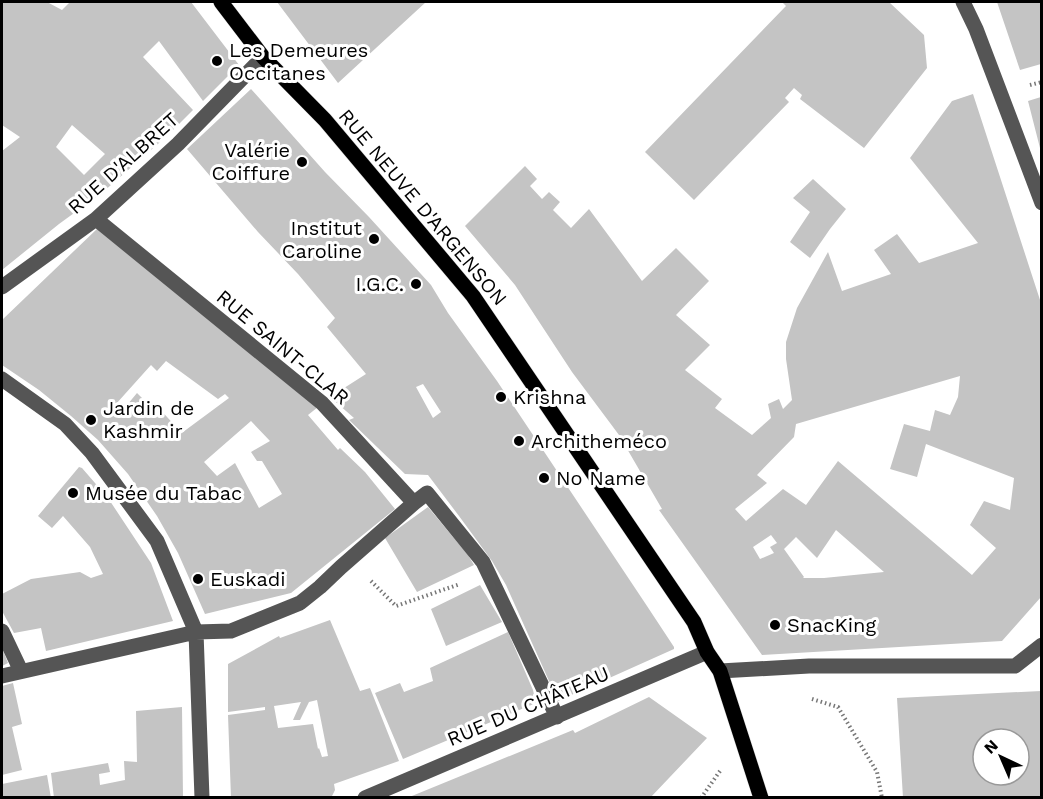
<svg xmlns="http://www.w3.org/2000/svg" width="1043" height="799" viewBox="0 0 1043 799" font-family="'Work Sans',sans-serif">
	<style>
		.building { fill: #c4c4c4; fill-rule: evenodd }
		.lines { fill: none; stroke-linecap: round; stroke-linejoin: round }
		.major-casing { stroke: #dbdbdb; stroke-width: 16 }
		.path { stroke: #777; stroke-width: 4; stroke-dasharray: 1.5 3; stroke-linecap: butt }
		.minor { stroke: #555; stroke-width: 15 }
		.major { stroke: #000; stroke-width: 15 }
		.poi-dot { fill: #000; stroke: #fff; stroke-width: 2 }
		.labels { text-anchor: middle; dominant-baseline: central; stroke-width: 6; stroke-linejoin: round; paint-order: stroke }
		.poi-label { font-size: 20px; fill: #000; stroke: #fff; text-anchor: start }
		.street-label { font-size: 20px; fill: #000; stroke: #fff }
	</style>
	<rect width="100%" height="100%" fill="#fff"/>
	<path class="building" d="M 2,2 L 47,2 L 62,10 L 70,2 L 191,2 L 239,65 L 203,101 L 159,41 L 143,57 L 193,110 L 167,136 L 103,192 L 59,224 L 2,270 L 2,151 L 20,137 L 2,125 ZM 72,125 L 105,154 L 84,175 L 56,147 Z
		M 277,2 L 426,2 L 338,83 Z
		M 782,2 L 889,2 L 924,35 L 927,68 L 864,148 L 800,99 L 802,95 L 794,88 L 785,98 L 789,102 L 694,200 L 645,152 L 786,6 Z
		M 997,2 L 1041,2 L 1041,64 L 1020,70 Z
		M 251,89 L 325,172 L 369,217 L 431,285 L 448,313 L 497,381 L 647,606 L 674,647 L 674,649 L 558,701 L 506,585 L 492,561 L 459,516 L 428,475 L 405,474 L 349,420 L 354,418 L 330,397 L 366,374 L 327,327 L 335,318 L 298,274 L 258,232 L 187,149 ZM 423,384 L 441,412 L 433,418 L 416,387 Z
		M 973,94 L 1041,303 L 1041,597 L 1002,641 L 762,655 L 659,510 L 662,509 L 619,435 L 572,372 L 515,285 L 465,226 L 525,166 L 537,179 L 530,186 L 542,199 L 549,192 L 560,202 L 553,210 L 571,228 L 589,209 L 642,281 L 676,248 L 709,281 L 676,315 L 710,345 L 685,370 L 722,399 L 715,408 L 752,435 L 771,418 L 768,404 L 779,399 L 783,409 L 792,400 L 786,359 L 786,342 L 797,308 L 828,252 L 842,291 L 891,274 L 874,250 L 897,234 L 919,263 L 978,243 L 910,158 L 952,101 ZM 960,376 L 958,397 L 950,415 L 935,410 L 930,431 L 904,424 L 890,469 L 917,477 L 926,444 L 1014,478 L 1010,510 L 984,501 L 970,525 L 996,548 L 972,575 L 838,461 L 806,505 L 783,489 L 746,521 L 735,509 L 767,483 L 757,475 L 794,437 L 796,424 ZM 836,530 L 884,572 L 824,578 L 803,578 L 804,577 L 784,549 L 796,537 L 817,558 ZM 771,535 L 777,543 L 770,547 L 774,553 L 760,559 L 753,547 Z
		M 1041,97 L 1041,152 L 1028,101 Z
		M 813,179 L 846,209 L 830,229 L 810,258 L 790,242 L 810,212 L 793,198 Z
		M 98,228 L 318,407 L 308,415 L 338,450 L 340,448 L 365,472 L 395,509 L 291,593 L 205,614 L 178,553 L 157,516 L 128,474 L 98,440 L 71,416 L 39,390 L 2,365 L 2,320 ZM 166,361 L 218,399 L 225,394 L 229,398 L 179,435 L 174,431 L 178,429 L 157,406 L 153,409 L 137,393 L 122,411 L 116,404 L 151,365 L 157,371 ZM 251,421 L 270,441 L 251,452 L 257,461 L 262,461 L 282,494 L 259,508 L 235,463 L 217,476 L 204,462 Z
		M 79,467 L 82,468 L 108,498 L 151,563 L 173,621 L 46,651 L 41,628 L 14,633 L 2,611 L 2,594 L 31,579 L 80,572 L 91,578 L 103,574 L 90,547 L 63,516 L 52,528 L 38,516 Z
		M 428,507 L 468,555 L 474,565 L 417,592 L 385,538 Z
		M 480,585 L 502,622 L 446,646 L 431,609 Z
		M 330,620 L 360,691 L 370,688 L 399,761 L 334,784 L 335,790 L 332,796 L 326,796 L 326,798 L 231,798 L 228,715 L 265,710 L 265,707 L 228,712 L 228,664 L 279,636 L 280,638 ZM 317,700 L 328,756 L 322,757 L 319,748 L 318,749 L 313,724 L 278,728 L 274,706 L 301,702 L 293,720 L 300,720 L 309,702 Z
		M 508,632 L 533,690 L 536,703 L 403,759 L 375,693 L 400,683 L 404,692 L 433,681 L 430,668 Z
		M 2,648 L 8,663 L 2,666 Z
		M 13,683 L 22,724 L 12,727 L 22,770 L 2,775 L 2,686 Z
		M 1041,691 L 1041,798 L 903,798 L 897,698 ZM 983,739 L 1019,739 L 1019,775 L 983,775 Z
		M 649,697 L 707,738 L 650,798 L 407,798 L 573,730 L 575,733 Z
		M 182,707 L 183,798 L 54,798 L 51,773 L 108,763 L 110,772 L 99,774 L 100,785 L 125,780 L 124,761 L 137,762 L 136,711 Z
		M 47,775 L 51,798 L 2,798 L 2,784 Z"/>
	<g class="lines">
		<defs>
			<path id="major" d="M 221,2 L 263,57 L 325,120 L 473,296 L 694,622 L 707,652 L 720,671 L 761,798"/>
		</defs>
		<use href="#major" class="major-casing"/>
		<path class="path" d="M 1030,85 L 1042,82
			M 371,581 L 396,606 L 460,584
			M 812,699 L 838,707 L 877,772 L 882,798
			M 701,798 L 720,771"/>
		<path class="minor" d="M 963,2 L 976,29 L 1042,203
			M 96,219 L 322,403 L 414,503 L 427,493 L 483,562 L 557,717
			M 2,287 L 96,219 L 178,144 L 263,57
			M 2,379 L 65,424 L 92,453 L 157,541 L 196,632 L 202,798
			M 2,631 L 21,671
			M 720,671 L 809,666 L 1015,666 L 1042,645
			M 2,676 L 196,632 L 231,631 L 300,603 L 320,587 L 341,567 L 414,503
			M 365,798 L 707,652"/>
		<use href="#major" class="major"/>
	</g>
	<g class="poi-dot">
		<circle cx="217" cy="61" r="6"/>
		<circle cx="302" cy="162" r="6"/>
		<circle cx="374" cy="239" r="6"/>
		<circle cx="416" cy="284" r="6"/>
		<circle cx="501" cy="397" r="6"/>
		<circle cx="91" cy="420" r="6"/>
		<circle cx="519" cy="441" r="6"/>
		<circle cx="544" cy="478" r="6"/>
		<circle cx="73" cy="493" r="6"/>
		<circle cx="198" cy="579" r="6"/>
		<circle cx="775" cy="625" r="6"/>
	</g>
	<g class="labels">
		<g class="poi-label">
			<text x="229" y="50">Les Demeures<tspan x="229" dy="23">Occitanes</tspan></text>
			<text x="290" y="150" text-anchor="end">Valérie<tspan x="290" dy="23">Coiffure</tspan></text>
			<text x="362" y="228" text-anchor="end">Institut<tspan x="362" dy="23">Caroline</tspan></text>
			<text x="404" y="284" text-anchor="end">I.G.C.</text>
			<text x="513" y="397">Krishna</text>
			<text x="103" y="408">Jardin de<tspan x="103" dy="23">Kashmir</tspan></text>
			<text x="531" y="441">Architheméco</text>
			<text x="556" y="478">No Name</text>
			<text x="85" y="493">Musée du Tabac</text>
			<text x="210" y="579">Euskadi</text>
			<text x="787" y="625">SnacKing</text>
		</g>
		<g class="street-label">
			<text transform="translate(123 163) rotate(-42)">RUE D'ALBRET</text>
			<text transform="translate(423 207) rotate(50)">RUE NEUVE D'ARGENSON</text>
			<text transform="translate(283 347) rotate(40)">RUE SAINT-CLAR</text>
			<text transform="translate(528 706) rotate(-23)">RUE DU CHÂTEAU</text>
		</g>
	</g>
	<rect width="1043" height="799" fill="none" stroke="#000000" stroke-width="6"/>
	<g transform="translate(1001 757) rotate(316)"><circle r="28" fill="#ffffff" stroke="#999999" stroke-width="1.5"/>
	<path d="M0-4.5L10 22L0 15L-10 22Z" fill="#000000"/>
	<text y="-9" font-size="16" font-weight="bold" text-anchor="middle" fill="#000000">N</text>
	</g>
</svg>
